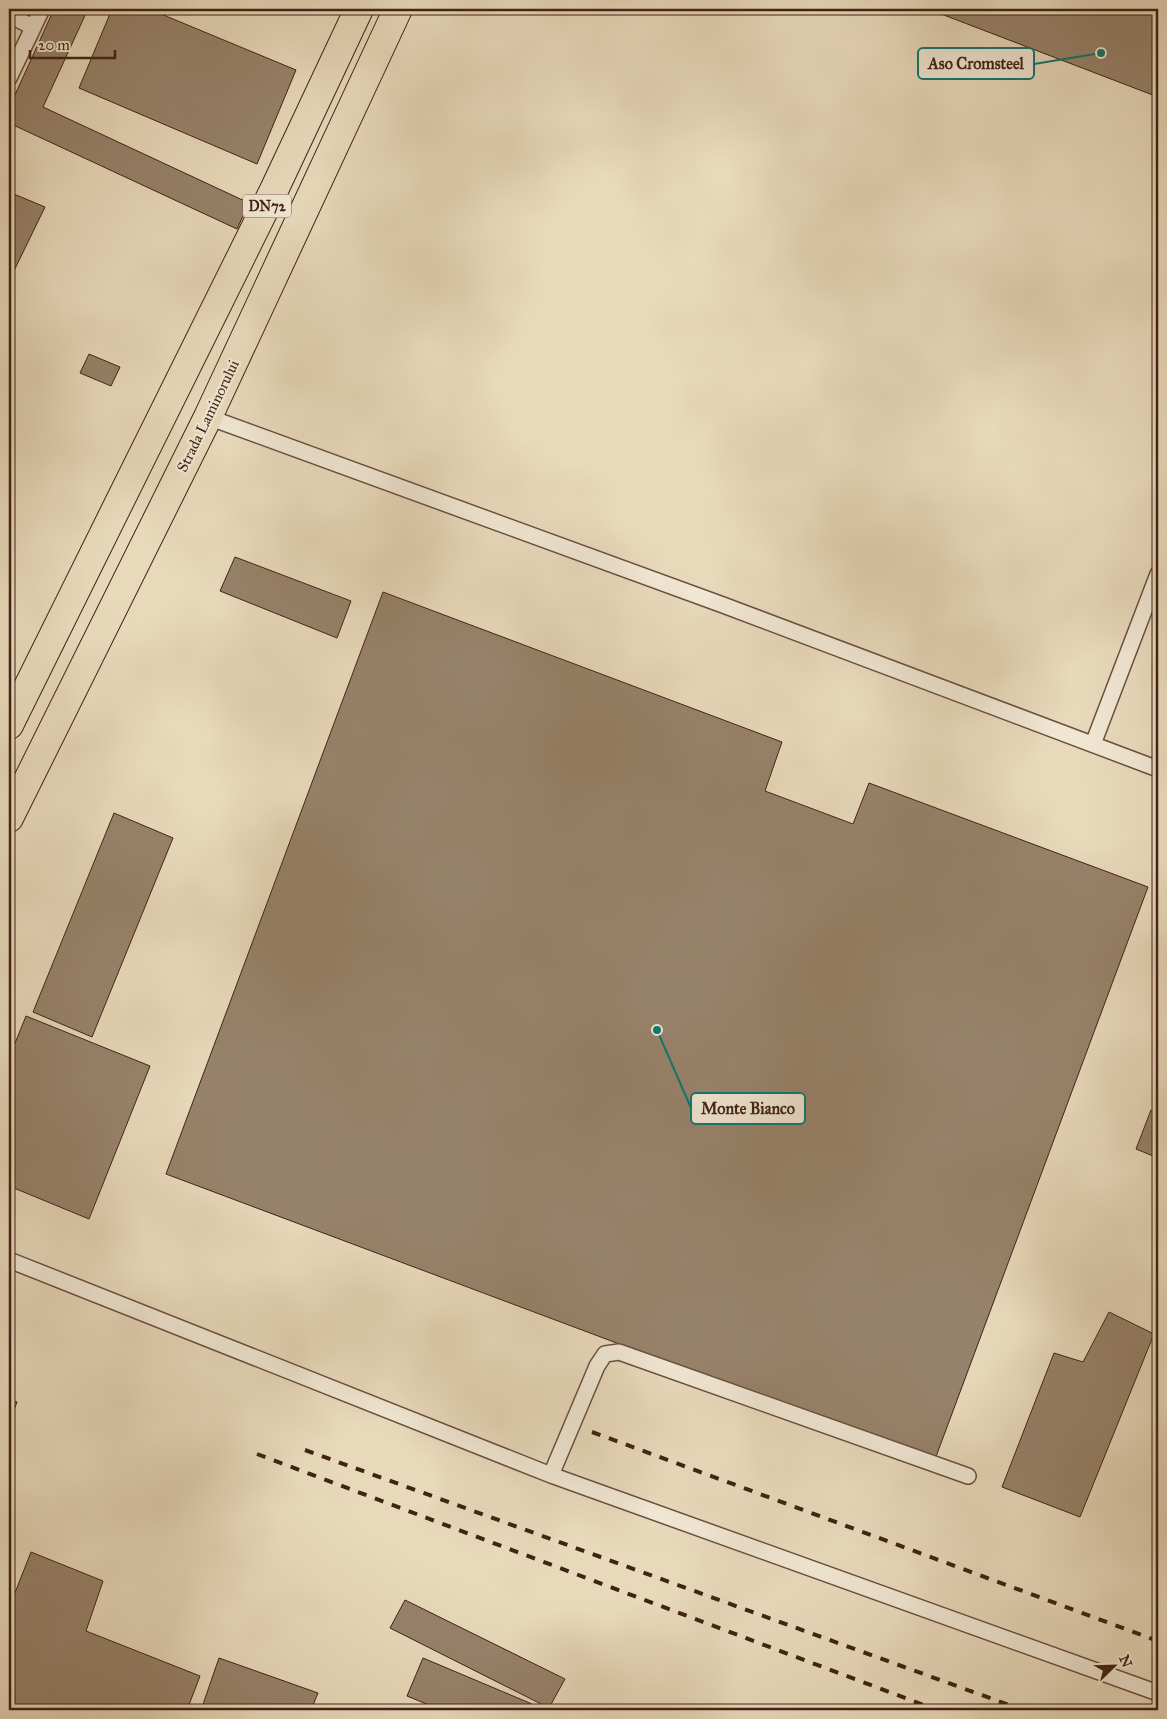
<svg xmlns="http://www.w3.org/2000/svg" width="1167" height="1719" viewBox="0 0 1167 1719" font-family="'IM FELL Great Primer',serif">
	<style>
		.building { fill: #97826b; stroke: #402314 }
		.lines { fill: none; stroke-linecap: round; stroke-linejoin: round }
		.service-casing { stroke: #6a503e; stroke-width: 18 }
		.primary-casing { stroke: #402314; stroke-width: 30 }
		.service { stroke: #f0e6d3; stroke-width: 15 }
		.primary { stroke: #e8d9bb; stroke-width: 28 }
		.rail { stroke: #402314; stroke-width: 4; stroke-dasharray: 9 9; stroke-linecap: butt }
		.labels { text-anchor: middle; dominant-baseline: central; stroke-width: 4.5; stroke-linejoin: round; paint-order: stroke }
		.shield { fill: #f0e6d3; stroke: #755e4d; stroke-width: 1 }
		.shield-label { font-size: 14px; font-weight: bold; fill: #402314 }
		.street-label { font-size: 15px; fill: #402314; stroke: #f0e6d3 }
		.leader { fill: none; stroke: #0f766e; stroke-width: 2 }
		.callout-dot { fill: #0f766e; stroke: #f0e6d3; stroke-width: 2 }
		.callout { fill: #f0e6d3; stroke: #0f766e; stroke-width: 2 }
		.callout-label { font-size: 16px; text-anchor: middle; font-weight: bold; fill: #402314 }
	</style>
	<rect width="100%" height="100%" fill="#e8d9bb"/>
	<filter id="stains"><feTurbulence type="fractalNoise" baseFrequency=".004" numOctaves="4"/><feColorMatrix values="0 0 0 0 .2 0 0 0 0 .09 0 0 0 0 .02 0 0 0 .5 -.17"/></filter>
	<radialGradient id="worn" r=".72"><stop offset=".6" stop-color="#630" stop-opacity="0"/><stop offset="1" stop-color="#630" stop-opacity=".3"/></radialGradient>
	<path class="building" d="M 54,9 L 88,9 L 43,107 L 249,203 L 237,229 L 9,123 L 9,108 Z
		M 112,9 L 149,9 L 296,70 L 257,164 L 79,88 Z
		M 928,9 L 1158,9 L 1158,97 Z
		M 9,192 L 45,207 L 9,281 Z
		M 89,354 L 120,367 L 111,386 L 80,373 Z
		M 235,557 L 351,601 L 337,638 L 220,591 Z
		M 383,592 L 782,742 L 765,791 L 853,824 L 869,783 L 1148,887 L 934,1462 L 166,1174 Z
		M 114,813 L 173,838 L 92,1037 L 33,1012 Z
		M 26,1016 L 150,1066 L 89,1219 L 9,1186 L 9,1058 Z
		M 1151,1110 L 1158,1113 L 1158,1158 L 1136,1149 Z
		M 1109,1312 L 1154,1334 L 1080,1517 L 1002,1487 L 1054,1353 L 1083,1362 Z
		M 9,1399 L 17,1402 L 9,1423 Z
		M 31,1552 L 103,1581 L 86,1631 L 200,1676 L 187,1710 L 9,1710 L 9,1608 Z
		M 405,1600 L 565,1679 L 549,1708 L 390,1628 Z
		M 219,1658 L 318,1693 L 311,1710 L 201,1710 Z
		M 423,1658 L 532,1704 L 529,1710 L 441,1710 L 407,1696 Z"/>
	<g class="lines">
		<defs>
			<path id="service" d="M 9,15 L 33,27
				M 9,78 L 42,9
				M 208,417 L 723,605 L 1158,769
				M 1093,744 L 1158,574
				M 9,1260 L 551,1475 L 1158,1693
				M 551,1475 L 597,1366 L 605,1354 L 619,1352 L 968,1476"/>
			<path id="primary" d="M 9,725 L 274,190 L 359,9
				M 9,818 L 208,417 L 398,9"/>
		</defs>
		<use href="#service" class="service-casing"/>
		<use href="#primary" class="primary-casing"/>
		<use href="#service" class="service"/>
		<use href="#primary" class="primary"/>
		<path class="rail" d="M 592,1432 L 1158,1641
			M 305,1450 L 1023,1710
			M 257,1454 L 937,1710"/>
	</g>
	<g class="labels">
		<rect class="shield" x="243" y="194.5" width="48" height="23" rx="4"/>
		<g class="shield-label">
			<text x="267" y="206">DN72</text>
		</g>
		<g class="street-label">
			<text transform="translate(208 416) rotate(-64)">Strada Laminorului</text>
		</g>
	</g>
	<path class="leader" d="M1101 53L1034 64M657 1030L691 1108"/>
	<g class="callout-dot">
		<circle cx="1101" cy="53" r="5"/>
		<circle cx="657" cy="1030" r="5"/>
	</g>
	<g class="callout">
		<rect x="918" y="48" width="116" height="31" rx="5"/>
		<rect x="691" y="1093" width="114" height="31" rx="5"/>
	</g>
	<g class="callout-label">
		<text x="976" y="69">Aso Cromsteel</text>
		<text x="748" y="1114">Monte Bianco</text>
	</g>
	<rect width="1167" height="1719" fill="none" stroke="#e8d9bb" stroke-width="30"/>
	<rect x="10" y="10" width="1147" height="1699" fill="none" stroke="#402314" stroke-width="2.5"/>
	<rect x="15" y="15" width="1137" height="1689" fill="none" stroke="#402314"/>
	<g transform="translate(1114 1666) rotate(67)" stroke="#f0e6d3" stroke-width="4" paint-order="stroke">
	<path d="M0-4L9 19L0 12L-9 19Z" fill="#402314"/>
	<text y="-8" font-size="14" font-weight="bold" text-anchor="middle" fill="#402314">N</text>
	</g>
	<path d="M30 50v8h85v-8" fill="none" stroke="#402314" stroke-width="2.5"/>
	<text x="38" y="50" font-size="15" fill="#402314" stroke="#f0e6d3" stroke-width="4" paint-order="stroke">20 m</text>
	<rect width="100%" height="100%" filter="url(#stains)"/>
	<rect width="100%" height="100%" fill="url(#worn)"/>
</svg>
